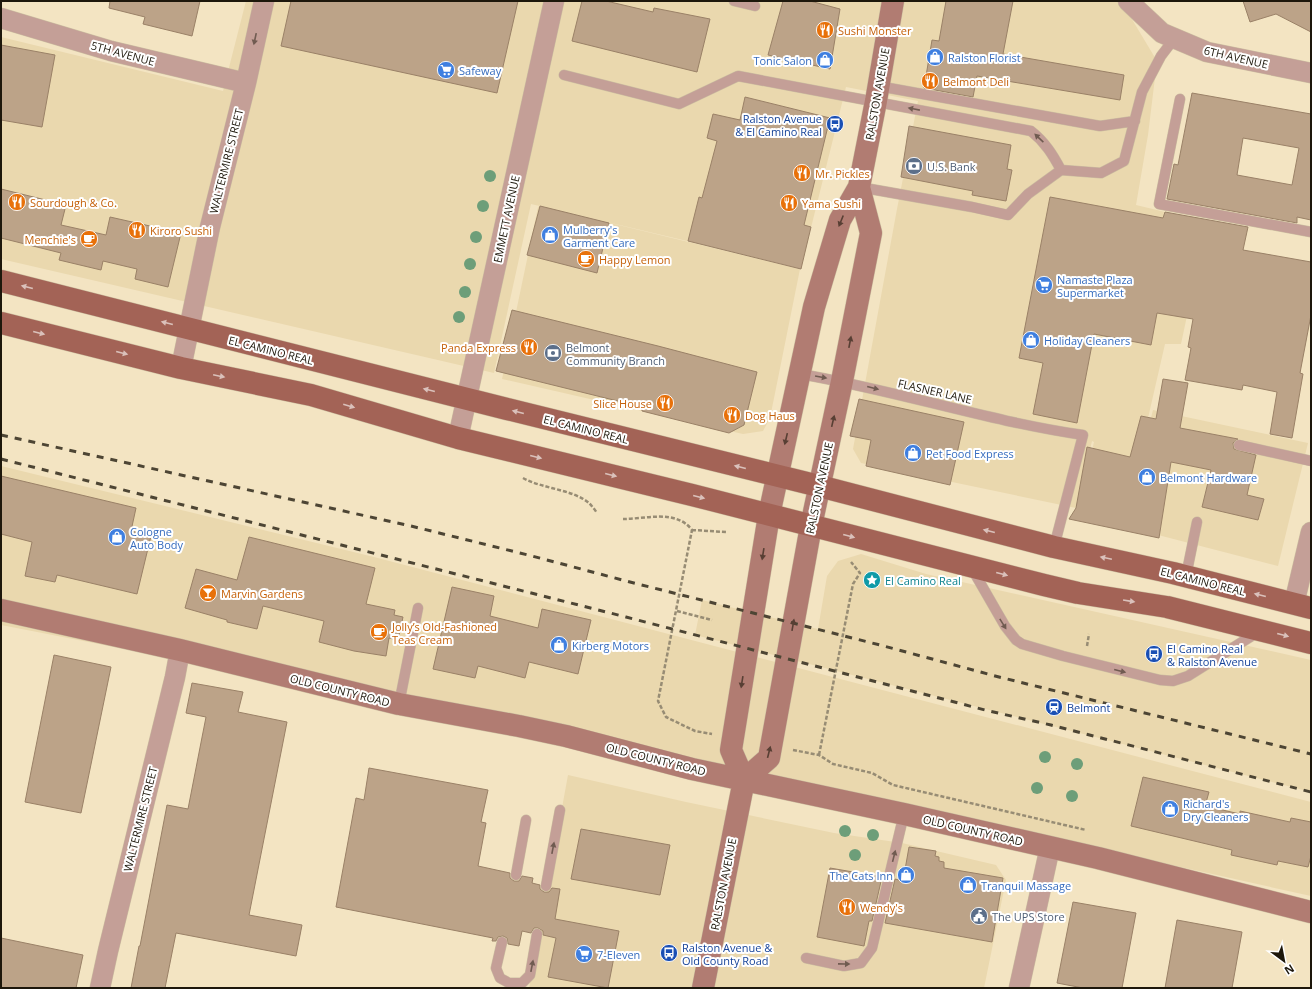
<svg xmlns="http://www.w3.org/2000/svg" width="1312" height="989" viewBox="0 0 1312 989" font-family="'Open Sans',sans-serif">
	<style>
		.built { fill: #ead8ae }
		.building { fill: #bca388; stroke: #9a8167; fill-rule: evenodd }
		.lines { fill: none; stroke-linecap: round; stroke-linejoin: round }
		.lane-casing { stroke: #ccbfa1; stroke-width: 11 }
		.street-casing { stroke: #ccbfa1; stroke-width: 21 }
		.secondary-casing { stroke: #ccbfa1; stroke-width: 23 }
		.primary-casing { stroke: #ccbfa1; stroke-width: 23 }
		.path { stroke: #978c74; stroke-width: 2.5; stroke-dasharray: 4 2; stroke-linecap: butt }
		.lane { stroke: #c49f97; stroke-width: 10 }
		.street { stroke: #c49f97; stroke-width: 20 }
		.secondary { stroke: #b17c72; stroke-width: 22 }
		.primary { stroke: #a36356; stroke-width: 22 }
		.rail { stroke: #4d4534; stroke-width: 3; stroke-dasharray: 7 7; stroke-linecap: butt }
		.tree { fill: #6d9e79 }
		.oneway { fill: #705b51 }
		.oneway2 { fill: #583f34 }
		.oneway3 { fill: #dac1bb }
		.labels { text-anchor: middle; dominant-baseline: central; stroke-width: 4; stroke-linejoin: round; paint-order: stroke }
		.food-label { font-size: 11px; fill: #c56008; stroke: #fff; text-anchor: start }
		.street-label { font-size: 11px; fill: #1d170b; stroke: #fff }
		.shop-label { font-size: 11px; fill: #366cbe; stroke: #fff; text-anchor: start }
		.transit-label { font-size: 11px; fill: #164399; stroke: #fff; text-anchor: start }
		.service-label { font-size: 11px; fill: #4e5e75; stroke: #fff; text-anchor: start }
		.culture-label { font-size: 11px; fill: #0d838f; stroke: #fff; text-anchor: start }
	</style>
	<rect width="100%" height="100%" fill="#f3e4c2"/>
	<path class="built" d="M 246,1 L 1121,1 L 1157,61 L 1148,135 L 1136,205 L 1207,222 L 1181,344 L 1165,344 L 1140,453 L 1142,453 L 1153,410 L 1308,443 L 1278,566 L 1077,514 L 1094,442 L 1092,441 L 1076,508 L 861,463 L 853,449 L 897,209 L 918,101 L 846,87 L 801,268 L 531,204 L 494,373 L 1,259 L 1,37 L 223,91 Z
		M 540,206 L 800,269 L 770,418 L 763,431 L 743,434 L 502,379 L 538,207 Z
		M 1,466 L 374,557 L 1311,802 L 1311,896 L 731,767 L 1,625 Z
		M 861,554 L 926,574 L 1311,660 L 1311,792 L 695,635 L 702,600 L 818,629 L 827,576 L 838,561 Z
		M 568,775 L 686,802 L 834,833 L 902,843 L 996,865 L 1006,880 L 984,988 L 529,988 Z"/>
	<path class="building" d="M 110,1 L 200,1 L 192,36 L 143,24 L 145,17 L 109,8 Z
		M 291,1 L 518,1 L 497,93 L 281,46 Z
		M 582,1 L 606,1 L 653,12 L 654,8 L 710,19 L 697,72 L 572,41 Z
		M 783,1 L 810,1 L 840,9 L 830,69 L 768,55 Z
		M 946,1 L 1013,1 L 1003,54 L 1124,75 L 1120,100 L 977,76 L 973,97 L 924,88 L 932,40 L 939,41 Z
		M 1243,1 L 1311,1 L 1311,32 L 1276,14 L 1250,22 Z
		M 1,45 L 55,55 L 42,127 L 1,120 Z
		M 1192,93 L 1311,114 L 1311,220 L 1297,217 L 1297,223 L 1167,199 L 1174,164 L 1178,165 ZM 1243,138 L 1299,148 L 1292,185 L 1237,175 Z
		M 745,97 L 830,118 L 804,225 L 811,227 L 801,269 L 688,241 L 699,197 L 702,198 L 717,141 L 707,138 L 713,114 L 740,120 Z
		M 909,126 L 1011,145 L 1007,169 L 1012,170 L 1006,201 L 972,195 L 973,191 L 901,177 Z
		M 1,189 L 66,205 L 61,225 L 106,235 L 110,217 L 181,233 L 168,287 L 135,279 L 137,269 L 103,261 L 101,270 L 59,260 L 61,253 L 1,238 Z
		M 1050,197 L 1163,218 L 1165,212 L 1248,227 L 1243,250 L 1311,262 L 1311,315 L 1300,373 L 1303,374 L 1292,438 L 1270,434 L 1277,392 L 1243,385 L 1242,390 L 1185,380 L 1191,348 L 1188,347 L 1193,319 L 1157,313 L 1151,345 L 1094,334 L 1077,423 L 1033,414 L 1043,363 L 1019,358 Z
		M 540,206 L 609,223 L 597,273 L 527,255 Z
		M 512,310 L 658,346 L 757,372 L 744,425 L 729,433 L 642,411 L 642,407 L 496,371 Z
		M 1163,379 L 1188,383 L 1180,428 L 1238,439 L 1233,443 L 1234,449 L 1256,455 L 1247,495 L 1264,499 L 1258,520 L 1202,507 L 1211,470 L 1171,462 L 1159,538 L 1069,519 L 1076,508 L 1087,447 L 1130,457 L 1141,416 L 1156,419 Z
		M 859,399 L 964,422 L 950,485 L 866,466 L 871,440 L 850,436 Z
		M 1,476 L 136,508 L 131,531 L 151,536 L 137,594 L 57,575 L 55,582 L 25,576 L 32,542 L 1,534 Z
		M 249,537 L 375,568 L 366,604 L 395,610 L 394,615 L 403,617 L 398,640 L 389,638 L 386,656 L 354,651 L 319,642 L 324,621 L 263,606 L 257,629 L 227,622 L 227,620 L 185,608 L 196,569 L 237,580 Z
		M 452,587 L 494,596 L 490,616 L 538,628 L 542,609 L 591,620 L 578,674 L 529,662 L 525,678 L 478,666 L 475,678 L 433,669 Z
		M 54,655 L 111,667 L 81,813 L 25,802 Z
		M 192,683 L 243,692 L 238,712 L 287,722 L 249,915 L 302,925 L 296,956 L 176,933 L 165,988 L 131,988 L 139,946 L 140,946 L 167,805 L 188,809 L 206,717 L 186,713 Z
		M 369,768 L 488,790 L 481,822 L 486,823 L 478,866 L 510,873 L 510,878 L 514,881 L 519,881 L 522,876 L 533,878 L 532,883 L 540,885 L 540,889 L 544,892 L 549,892 L 552,888 L 560,889 L 555,919 L 619,931 L 608,988 L 548,977 L 556,938 L 543,935 L 543,931 L 538,928 L 534,928 L 531,933 L 522,931 L 519,946 L 508,944 L 507,938 L 503,936 L 498,937 L 496,941 L 492,941 L 493,938 L 336,907 L 356,798 L 364,800 Z
		M 1143,777 L 1209,792 L 1205,806 L 1240,814 L 1240,811 L 1290,822 L 1291,818 L 1311,822 L 1311,856 L 1308,867 L 1278,861 L 1277,865 L 1231,855 L 1232,850 L 1131,826 Z
		M 581,829 L 670,845 L 660,895 L 571,879 Z
		M 909,847 L 936,851 L 935,856 L 939,857 L 939,861 L 944,862 L 944,868 L 1003,878 L 992,942 L 885,923 L 895,879 L 903,881 Z
		M 830,868 L 882,877 L 872,921 L 869,921 L 864,946 L 817,937 Z
		M 1073,902 L 1136,913 L 1122,988 L 1083,988 L 1057,983 Z
		M 1177,920 L 1242,932 L 1232,988 L 1165,988 Z
		M 1,938 L 83,955 L 76,988 L 1,988 Z"/>
	<g class="lines">
		<defs>
			<path id="lane" d="M 734,1 L 755,6
				M 564,75 L 679,104 L 738,76 L 1031,131 C 1045,142 1053,155 1061,170
				M 878,86 L 1100,126 L 1135,121
				M 1180,99 L 1159,204 L 1311,232
				M 859,187 L 972,207 L 1008,215 L 1028,194 L 1061,170 L 1101,173 L 1124,161 L 1142,92 L 1161,56 L 1174,39
				M 800,374 C 895,390 987,421 1083,435 L 1054,547
				M 1239,445 L 1311,461
				M 971,567 L 1005,626 L 1016,640 L 1022,644 L 1063,656 L 1160,680 L 1173,681 L 1188,676 L 1258,632
				M 1186,576 L 1197,522
				M 399,704 L 418,608
				M 516,875 L 526,820
				M 546,886 L 560,810
				M 502,942 L 496,968 L 500,978 L 509,983 L 522,983 L 530,975 L 537,934
				M 806,958 L 844,966 L 861,963 L 872,948 L 904,814"/>
			<path id="street" d="M 1128,1 L 1162,33 L 1207,52 L 1311,73
				M 1,18 L 111,51 L 246,83
				M 181,368 L 210,227 L 246,83 L 264,1
				M 458,438 L 554,1
				M 1294,604 L 1311,532
				M 100,988 L 108,951 L 175,677 L 180,650
				M 1019,988 L 1050,847"/>
			<path id="secondary" d="M 1,610 L 180,650 L 399,704 L 519,726 L 566,736 L 692,769 L 904,814 L 1098,858 L 1311,912
				M 744,780 L 769,758 L 811,526 L 842,381 L 871,233 L 859,187
				M 703,988 L 744,780 L 731,750 L 769,515 L 814,307 L 840,220 L 859,187 L 876,101 L 893,1"/>
			<path id="primary" d="M 1,281 L 507,409 L 819,486 L 1054,547 L 1173,573 L 1311,608
				M 1,323 L 181,368 L 311,395 L 458,438 L 692,495 L 1044,585 L 1078,593 L 1167,607 L 1311,643"/>
		</defs>
		<use href="#lane" class="lane-casing"/>
		<use href="#street" class="street-casing"/>
		<use href="#secondary" class="secondary-casing"/>
		<use href="#primary" class="primary-casing"/>
		<path class="path" d="M 523,478 C 543,489 572,489 589,503 C 592,506 595,510 597,513
			M 623,519 C 646,519 676,509 692,530 L 658,701 L 666,717 L 695,731 L 712,734
			M 692,530 L 726,532
			M 677,611 L 712,620
			M 1087,646 L 1089,634
			M 793,750 L 819,755 L 833,764 L 872,773 L 893,785 L 1086,830
			M 819,755 L 853,584 L 860,573 L 851,562"/>
		<use href="#lane" class="lane"/>
		<use href="#street" class="street"/>
		<use href="#secondary" class="secondary"/>
		<use href="#primary" class="primary"/>
		<path class="rail" d="M 1,435 L 411,526 L 532,556 L 630,582 L 880,645 L 999,677 L 1311,754
			M 1,459 L 626,617 L 989,711 L 1051,725 L 1311,792"/>
	</g>
	<g class="tree">
		<circle cx="490" cy="176" r="6"/>
		<circle cx="483" cy="206" r="6"/>
		<circle cx="476" cy="237" r="6"/>
		<circle cx="470" cy="264" r="6"/>
		<circle cx="465" cy="292" r="6"/>
		<circle cx="459" cy="317" r="6"/>
		<circle cx="1045" cy="757" r="6"/>
		<circle cx="1077" cy="764" r="6"/>
		<circle cx="1037" cy="788" r="6"/>
		<circle cx="1072" cy="796" r="6"/>
		<circle cx="845" cy="831" r="6"/>
		<circle cx="873" cy="835" r="6"/>
		<circle cx="855" cy="855" r="6"/>
	</g>
	<defs><path id="oneway-solid" d="M-6-.8H1V-3.2L6.5 0L1 3.2V.8H-6Z"/></defs>
	<g class="oneway">
		<use href="#oneway-solid" transform="translate(255 39) rotate(102)"/>
		<use href="#oneway-solid" transform="translate(914 109) rotate(-169)"/>
		<use href="#oneway-solid" transform="translate(1039 138) rotate(-137)"/>
		<use href="#oneway-solid" transform="translate(821 377) rotate(10)"/>
		<use href="#oneway-solid" transform="translate(873 388) rotate(14)"/>
		<use href="#oneway-solid" transform="translate(1003 624) rotate(58)"/>
		<use href="#oneway-solid" transform="translate(1120 671) rotate(14)"/>
		<use href="#oneway-solid" transform="translate(553 848) rotate(-79)"/>
		<use href="#oneway-solid" transform="translate(894 856) rotate(-76)"/>
		<use href="#oneway-solid" transform="translate(844 964) rotate(1)"/>
		<use href="#oneway-solid" transform="translate(532 966) rotate(-79)"/>
	</g>
	<g class="oneway2">
		<use href="#oneway-solid" transform="translate(841 221) rotate(112)"/>
		<use href="#oneway-solid" transform="translate(850 342) rotate(-79)"/>
		<use href="#oneway-solid" transform="translate(833 421) rotate(-77)"/>
		<use href="#oneway-solid" transform="translate(786 439) rotate(103)"/>
		<use href="#oneway-solid" transform="translate(763 554) rotate(99)"/>
		<use href="#oneway-solid" transform="translate(793 625) rotate(-80)"/>
		<use href="#oneway-solid" transform="translate(742 682) rotate(99)"/>
		<use href="#oneway-solid" transform="translate(769 752) rotate(-76)"/>
	</g>
	<g class="oneway3">
		<use href="#oneway-solid" transform="translate(27 287) rotate(-166)"/>
		<use href="#oneway-solid" transform="translate(167 323) rotate(-166)"/>
		<use href="#oneway-solid" transform="translate(39 333) rotate(14)"/>
		<use href="#oneway-solid" transform="translate(122 353) rotate(14)"/>
		<use href="#oneway-solid" transform="translate(219 376) rotate(12)"/>
		<use href="#oneway-solid" transform="translate(429 390) rotate(-166)"/>
		<use href="#oneway-solid" transform="translate(349 406) rotate(16)"/>
		<use href="#oneway-solid" transform="translate(518 412) rotate(-166)"/>
		<use href="#oneway-solid" transform="translate(536 457) rotate(14)"/>
		<use href="#oneway-solid" transform="translate(740 467) rotate(-166)"/>
		<use href="#oneway-solid" transform="translate(611 475) rotate(14)"/>
		<use href="#oneway-solid" transform="translate(699 497) rotate(14)"/>
		<use href="#oneway-solid" transform="translate(989 531) rotate(-166)"/>
		<use href="#oneway-solid" transform="translate(849 536) rotate(15)"/>
		<use href="#oneway-solid" transform="translate(1106 558) rotate(-168)"/>
		<use href="#oneway-solid" transform="translate(1002 574) rotate(15)"/>
		<use href="#oneway-solid" transform="translate(1260 595) rotate(-166)"/>
		<use href="#oneway-solid" transform="translate(1129 601) rotate(9)"/>
		<use href="#oneway-solid" transform="translate(1283 635) rotate(15)"/>
	</g>
	<defs>
		<symbol id="restaurant-disc" viewBox="-11 -11 22 22"><circle r="9.5" fill="#e8710a" stroke="#fff"/><path d="M-5-6h1v4h1v-4h1v4h1v-4h1v5L-1.5 .5V6h-2V.5L-5-1ZM5-6V6H3V1.5H1.5Q1.5-4 5-6Z" fill="#fff"/></symbol>
		<symbol id="shop-disc" viewBox="-11 -11 22 22"><circle r="9.5" fill="#3f7fe0" stroke="#fff"/><path d="M-5-2.5h2.3a2.7 3.5 0 0 1 5.4 0H5L5.5 6h-11ZM-1.5-2.5h3a1.5 2.3 0 0 0-3 0Z" fill="#fff"/></symbol>
		<symbol id="supermarket-disc" viewBox="-11 -11 22 22"><circle r="9.5" fill="#3f7fe0" stroke="#fff"/><path d="M-6-5.5h2.5l.6 2H6L4.5 2H-2.5L-4.4-4H-6ZM-1.5 3.2a1.3 1.3 0 1 0 .1 0ZM3 3.2a1.3 1.3 0 1 0 .1 0Z" fill="#fff"/></symbol>
		<symbol id="bus-disc" viewBox="-11 -11 22 22"><circle r="9.5" fill="#1a4fb4" stroke="#fff"/><path d="M-5-6H5V4H4V6H2V4H-2V6H-4V4H-5ZM-3.5-4V0h7V-4ZM-3.5 1.2v1.5H-2V1.2ZM2 1.2v1.5H3.5V1.2Z" fill="#fff"/></symbol>
		<symbol id="bank-disc" viewBox="-11 -11 22 22"><circle r="9.5" fill="#5c6f8a" stroke="#fff"/><path d="M-6-4H6V4H-6ZM0-2.3a2.3 2.3 0 1 0 0 4.6a2.3 2.3 0 1 0 0-4.6Z" fill="#fff"/></symbol>
		<symbol id="cafe-disc" viewBox="-11 -11 22 22"><circle r="9.5" fill="#e8710a" stroke="#fff"/><path d="M-5.5-4.5H6V0H3Q3 3.5 0 3.5H-2.5Q-5.5 3.5-5.5 0ZM3-3.2v2h1.7v-2ZM-6 4.5H4V6H-6Z" fill="#fff"/></symbol>
		<symbol id="sight-disc" viewBox="-11 -11 22 22"><circle r="9.5" fill="#0f9aa8" stroke="#fff"/><path d="M0-6L1.8-2.2L6-1.7L2.9 1.2L3.7 5.4L0 3.3L-3.7 5.4L-2.9 1.2L-6-1.7L-1.8-2.2Z" fill="#fff"/></symbol>
		<symbol id="bar-disc" viewBox="-11 -11 22 22"><circle r="9.5" fill="#e8710a" stroke="#fff"/><path d="M-6-5H6L.8 .8V4.5H3.5V6h-7V4.5H-.8V.8Z" fill="#fff"/></symbol>
		<symbol id="station-disc" viewBox="-11 -11 22 22"><circle r="9.5" fill="#1a4fb4" stroke="#fff"/><path d="M-3-6H3Q5-6 5-4V2Q5 4 3 4L4.5 6H3L1.5 4h-3L-3 6H-4.5L-3 4Q-5 4-5 2V-4Q-5-6-3-6ZM-3.5-4v3h7v-3ZM-3.5 1v1.5H-2V1ZM2 1v1.5H3.5V1Z" fill="#fff"/></symbol>
		<symbol id="civic-disc" viewBox="-11 -11 22 22"><circle r="9.5" fill="#5c6f8a" stroke="#fff"/><path d="M-.6-6.5H3V-4.5H.6V-3L4-1V1h2V6H-6V1h2V-1L-.6-3ZM-1.2 2.5V6h2.4V2.5Z" fill="#fff"/></symbol>
	</defs>
	<g fill-rule="evenodd">
		<use href="#restaurant-disc" x="815" y="20" width="20" height="20"/>
		<use href="#shop-disc" x="925" y="47" width="20" height="20"/>
		<use href="#shop-disc" x="815" y="50" width="20" height="20"/>
		<use href="#supermarket-disc" x="436" y="60" width="20" height="20"/>
		<use href="#restaurant-disc" x="920" y="71" width="20" height="20"/>
		<use href="#bus-disc" x="825" y="114" width="20" height="20"/>
		<use href="#bank-disc" x="904" y="156" width="20" height="20"/>
		<use href="#restaurant-disc" x="792" y="163" width="20" height="20"/>
		<use href="#restaurant-disc" x="7" y="192" width="20" height="20"/>
		<use href="#restaurant-disc" x="779" y="193" width="20" height="20"/>
		<use href="#restaurant-disc" x="127" y="220" width="20" height="20"/>
		<use href="#shop-disc" x="540" y="225" width="20" height="20"/>
		<use href="#cafe-disc" x="79" y="229" width="20" height="20"/>
		<use href="#cafe-disc" x="576" y="249" width="20" height="20"/>
		<use href="#supermarket-disc" x="1034" y="275" width="20" height="20"/>
		<use href="#shop-disc" x="1021" y="330" width="20" height="20"/>
		<use href="#restaurant-disc" x="519" y="337" width="20" height="20"/>
		<use href="#bank-disc" x="543" y="343" width="20" height="20"/>
		<use href="#restaurant-disc" x="655" y="393" width="20" height="20"/>
		<use href="#restaurant-disc" x="722" y="405" width="20" height="20"/>
		<use href="#shop-disc" x="903" y="443" width="20" height="20"/>
		<use href="#shop-disc" x="1137" y="467" width="20" height="20"/>
		<use href="#shop-disc" x="107" y="527" width="20" height="20"/>
		<use href="#sight-disc" x="862" y="570" width="20" height="20"/>
		<use href="#bar-disc" x="198" y="583" width="20" height="20"/>
		<use href="#cafe-disc" x="369" y="622" width="20" height="20"/>
		<use href="#shop-disc" x="549" y="635" width="20" height="20"/>
		<use href="#bus-disc" x="1144" y="644" width="20" height="20"/>
		<use href="#station-disc" x="1044" y="697" width="20" height="20"/>
		<use href="#shop-disc" x="1160" y="799" width="20" height="20"/>
		<use href="#shop-disc" x="896" y="865" width="20" height="20"/>
		<use href="#shop-disc" x="958" y="875" width="20" height="20"/>
		<use href="#restaurant-disc" x="837" y="897" width="20" height="20"/>
		<use href="#civic-disc" x="969" y="906" width="20" height="20"/>
		<use href="#bus-disc" x="659" y="943" width="20" height="20"/>
		<use href="#supermarket-disc" x="574" y="944" width="20" height="20"/>
	</g>
	<g class="labels">
		<g class="food-label">
			<text x="838" y="30">Sushi Monster</text>
			<text x="943" y="81">Belmont Deli</text>
			<text x="815" y="173">Mr. Pickles</text>
			<text x="30" y="202">Sourdough &amp; Co.</text>
			<text x="802" y="203">Yama Sushi</text>
			<text x="150" y="230">Kiroro Sushi</text>
			<text x="76" y="239" text-anchor="end">Menchie's</text>
			<text x="599" y="259">Happy Lemon</text>
			<text x="516" y="347" text-anchor="end">Panda Express</text>
			<text x="652" y="403" text-anchor="end">Slice House</text>
			<text x="745" y="415">Dog Haus</text>
			<text x="221" y="593">Marvin Gardens</text>
			<text x="392" y="626">Jolly’s Old-Fashioned<tspan x="392" dy="13">Teas Cream</tspan></text>
			<text x="860" y="907">Wendy's</text>
		</g>
		<g class="street-label">
			<text transform="translate(123 53) rotate(15)">5TH AVENUE</text>
			<text transform="translate(1236 57) rotate(13)">6TH AVENUE</text>
			<text transform="translate(877 94) rotate(-80)">RALSTON AVENUE</text>
			<text transform="translate(226 161) rotate(-76)">WALTERMIRE STREET</text>
			<text transform="translate(506 219) rotate(-78)">EMMETT AVENUE</text>
			<text transform="translate(271 350) rotate(14)">EL CAMINO REAL</text>
			<text transform="translate(935 391) rotate(13)">FLASNER LANE</text>
			<text transform="translate(586 429) rotate(14)">EL CAMINO REAL</text>
			<text transform="translate(819 488) rotate(-78)">RALSTON AVENUE</text>
			<text transform="translate(1203 581) rotate(14)">EL CAMINO REAL</text>
			<text transform="translate(340 690) rotate(14)">OLD COUNTY ROAD</text>
			<text transform="translate(656 759) rotate(14)">OLD COUNTY ROAD</text>
			<text transform="translate(140 819) rotate(-76)">WALTERMIRE STREET</text>
			<text transform="translate(973 830) rotate(13)">OLD COUNTY ROAD</text>
			<text transform="translate(723 884) rotate(-79)">RALSTON AVENUE</text>
		</g>
		<g class="shop-label">
			<text x="948" y="57">Ralston Florist</text>
			<text x="812" y="60" text-anchor="end">Tonic Salon</text>
			<text x="459" y="70">Safeway</text>
			<text x="563" y="229">Mulberry's<tspan x="563" dy="13">Garment Care</tspan></text>
			<text x="1057" y="279">Namaste Plaza<tspan x="1057" dy="13">Supermarket</tspan></text>
			<text x="1044" y="340">Holiday Cleaners</text>
			<text x="926" y="453">Pet Food Express</text>
			<text x="1160" y="477">Belmont Hardware</text>
			<text x="130" y="531">Cologne<tspan x="130" dy="13">Auto Body</tspan></text>
			<text x="572" y="645">Kirberg Motors</text>
			<text x="1183" y="803">Richard's<tspan x="1183" dy="13">Dry Cleaners</tspan></text>
			<text x="893" y="875" text-anchor="end">The Cats Inn</text>
			<text x="981" y="885">Tranquil Massage</text>
			<text x="597" y="954">7-Eleven</text>
		</g>
		<g class="transit-label">
			<text x="822" y="118" text-anchor="end">Ralston Avenue<tspan x="822" dy="13">&amp; El Camino Real</tspan></text>
			<text x="1167" y="648">El Camino Real<tspan x="1167" dy="13">&amp; Ralston Avenue</tspan></text>
			<text x="1067" y="707">Belmont</text>
			<text x="682" y="947">Ralston Avenue &amp;<tspan x="682" dy="13">Old County Road</tspan></text>
		</g>
		<g class="service-label">
			<text x="927" y="166">U.S. Bank</text>
			<text x="566" y="347">Belmont<tspan x="566" dy="13">Community Branch</tspan></text>
			<text x="992" y="916">The UPS Store</text>
		</g>
		<g class="culture-label">
			<text x="885" y="580">El Camino Real</text>
		</g>
	</g>
	<rect width="1312" height="989" fill="none" stroke="#1d170b" stroke-width="4"/>
	<g transform="translate(1284 961) rotate(148)" stroke="#ffffff" stroke-width="3" paint-order="stroke">
	<path d="M0-3L7 15L0 10L-7 15Z" fill="#1d170b"/>
	<text y="-6" font-size="11" font-weight="bold" text-anchor="middle" fill="#1d170b">N</text>
	</g>
</svg>
